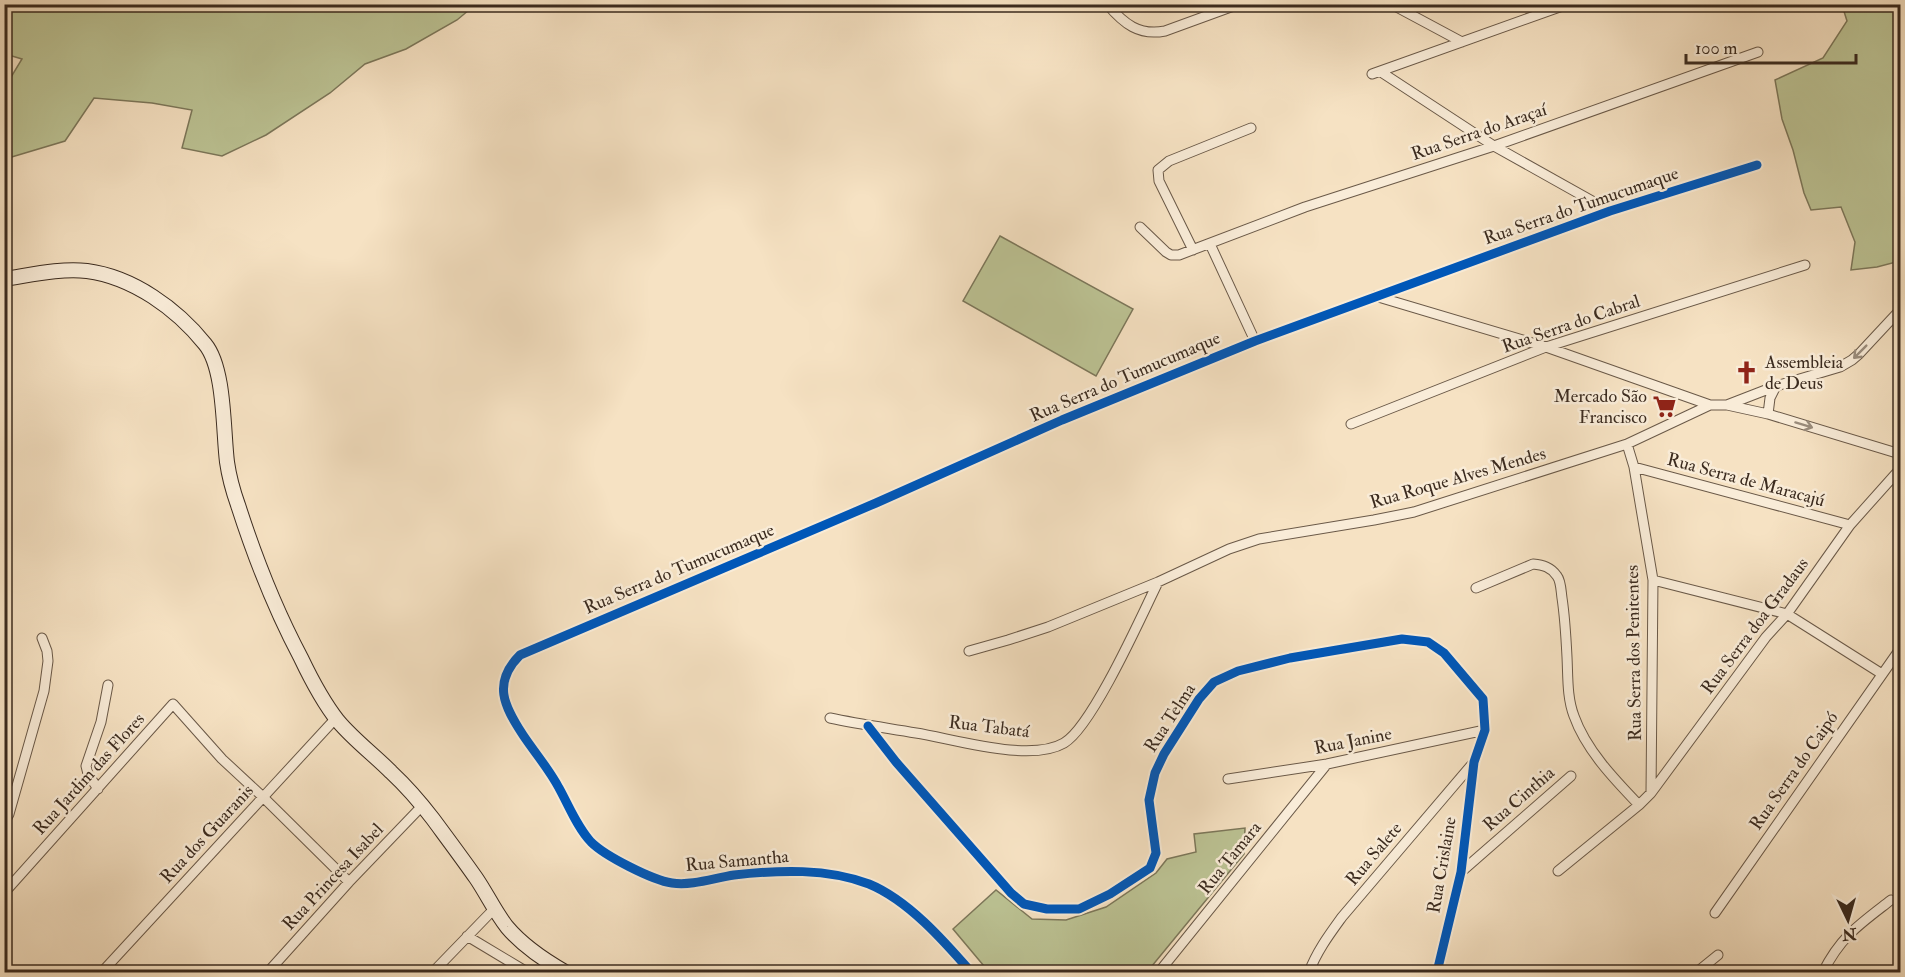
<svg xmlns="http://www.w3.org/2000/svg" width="1905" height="977" viewBox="0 0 1905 977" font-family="'IM FELL Double Pica',serif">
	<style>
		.green { fill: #bcc394; stroke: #7c775a; stroke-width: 1.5 }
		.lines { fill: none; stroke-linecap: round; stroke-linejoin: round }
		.street-casing { stroke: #6a5948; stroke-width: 11 }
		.secondary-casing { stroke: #3b2b1f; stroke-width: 16 }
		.street { stroke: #f9ecd8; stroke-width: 9 }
		.secondary { stroke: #f9ecd8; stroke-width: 14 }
		.cycleway-casing { stroke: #f9ecd8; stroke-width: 13 }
		.cycleway { stroke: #0057b8; stroke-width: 9 }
		.oneway { stroke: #9a8c7c }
		.labels { text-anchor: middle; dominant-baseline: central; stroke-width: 5; stroke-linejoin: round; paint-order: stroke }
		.street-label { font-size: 18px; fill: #3b2b1f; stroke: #f9ecd8 }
		.poi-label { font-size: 18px; fill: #3b2b1f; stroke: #f9ecd8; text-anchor: start }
	</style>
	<rect width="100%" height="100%" fill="#f6e2c3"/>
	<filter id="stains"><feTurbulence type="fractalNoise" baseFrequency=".00333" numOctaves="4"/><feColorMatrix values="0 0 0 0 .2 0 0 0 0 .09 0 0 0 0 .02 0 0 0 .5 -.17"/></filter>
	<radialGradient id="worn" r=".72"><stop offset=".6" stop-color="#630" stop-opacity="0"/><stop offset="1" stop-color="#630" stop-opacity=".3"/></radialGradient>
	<path class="green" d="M 5,4 L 475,4 L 475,5 L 457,20 L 406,49 L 365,64 L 330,93 L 266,135 L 222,156 L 182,148 L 192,110 L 152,103 L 94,98 L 65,141 L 5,159 L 5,87 L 22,59 L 5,54 Z
		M 1842,5 L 1900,5 L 1900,261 L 1877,267 L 1851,270 L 1855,242 L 1841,207 L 1811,210 L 1804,193 L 1793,150 L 1782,119 L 1775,80 L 1823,58 L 1847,21 Z
		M 1000,236 L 1133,309 L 1096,376 L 963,301 Z
		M 1245,828 L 1244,854 L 1147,972 L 989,972 L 953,929 L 996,890 L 1032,919 L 1066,920 L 1106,907 L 1156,873 L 1167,859 L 1196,852 L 1194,834 Z"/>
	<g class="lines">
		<defs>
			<path id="street" d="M 1107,4 C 1124,24 1139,36 1165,31 L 1239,4
				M 1391,4 L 1462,42
				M 1381,72 L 1494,146 L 1610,211
				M 1372,74 L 1568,4
				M 1140,227 L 1166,252 L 1171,255 L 1179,255 L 1305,207 L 1494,146 L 1758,52
				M 1210,244 L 1255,341
				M 1193,250 L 1159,181 L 1158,170 L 1169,161 L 1251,128
				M 1375,296 L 1546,347 L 1710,405
				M 1727,405 L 1768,414 L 1900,454
				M 1768,414 L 1770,398 L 1776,386
				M 1351,424 L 1546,347 L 1805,265
				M 1627,444 L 1634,467 L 1653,580 L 1651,793
				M 1634,467 L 1850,525
				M 1653,580 L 1787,614 L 1882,674
				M 1476,588 L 1533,564 C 1543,565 1551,567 1557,576 C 1561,581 1561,591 1562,598 C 1565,618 1566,637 1567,657 C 1568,677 1567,698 1574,716 C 1586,750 1615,780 1639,805
				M 969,651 L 1008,640 L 1048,627 L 1158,582 L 1229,549 L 1259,539 L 1374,520 L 1414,512 L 1627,444 L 1710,405 L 1727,405 L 1776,386 L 1840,367 L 1852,360 L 1859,354 L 1900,310
				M 830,718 C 858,724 887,728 916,733 C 954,739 1030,763 1064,743 C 1092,727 1142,615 1158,582
				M 868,726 L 896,762 L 1011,893 L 1024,904 L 1047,909 L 1079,909 L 1110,894 L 1150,868 L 1156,853 L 1149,800 L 1155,773 L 1164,754 L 1199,699 L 1214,682 L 1238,671 L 1290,658 L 1402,639 L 1428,642 L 1444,653 L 1483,699 L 1485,730 L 1474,762 L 1461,872 L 1437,972
				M 1228,779 L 1327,764 L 1485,730
				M 98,789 L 88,774 L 86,766 L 101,722 L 108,685
				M 4,823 L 9,814 L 44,691 L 48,661 L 47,651 L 42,638
				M 1558,871 L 1639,805 L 1651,793 L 1766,637 L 1787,614 L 1850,525 L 1900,469
				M 1461,872 L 1571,776
				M 4,893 L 173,704 L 222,759 L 263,797 L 349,882
				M 1715,913 L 1900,649
				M 467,936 L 527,972
				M 102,972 L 336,718
				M 268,972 L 349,882 L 422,806
				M 433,972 L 494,909
				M 971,972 C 944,941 908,900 869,884 C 827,868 779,870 734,875 C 714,878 692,886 672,883 C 652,880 605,856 591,842 C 577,827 569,806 559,788 C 549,769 535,753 523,735 C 504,706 492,683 520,655 L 876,503 L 1062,420 L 1255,341 L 1610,211 L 1757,165
				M 1159,972 L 1327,764
				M 1309,972 C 1317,951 1329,935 1342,917 L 1474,762
				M 1697,972 L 1718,955
				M 1823,972 C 1841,936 1860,924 1891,900"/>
			<path id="secondary" d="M 4,279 C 31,275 60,268 87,271 C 133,277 177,309 205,344 C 225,368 223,430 227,462 C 229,476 233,491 238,505 C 255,558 275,609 301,658 C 311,679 323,702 338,721 C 354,740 373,754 391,772 C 406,786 420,802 433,819 C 447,838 462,858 476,878 C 487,894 495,912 507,927 C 523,946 544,960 565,972"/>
		</defs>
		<use href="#street" class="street-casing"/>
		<use href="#secondary" class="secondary-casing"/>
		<use href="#street" class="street"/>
		<use href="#secondary" class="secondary"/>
		<defs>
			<path id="cycleway" d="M 868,726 L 896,762 L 1011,893 L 1024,904 L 1047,909 L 1079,909 L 1110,894 L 1150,868 L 1156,853 L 1149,800 L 1155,773 L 1164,754 L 1199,699 L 1214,682 L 1238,671 L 1290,658 L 1402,639 L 1428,642 L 1444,653 L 1483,699 L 1485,730 L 1474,762 L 1461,872 L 1437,972
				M 971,972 C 944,941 908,900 869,884 C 827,868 779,870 734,875 C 714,878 692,886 672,883 C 652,880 605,856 591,842 C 577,827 569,806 559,788 C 549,769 535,753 523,735 C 504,706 492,683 520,655 L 876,503 L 1062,420 L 1255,341 L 1610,211 L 1757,165"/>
		</defs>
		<use href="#cycleway" class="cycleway-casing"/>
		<use href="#cycleway" class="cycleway"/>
	</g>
	<defs><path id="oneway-shaft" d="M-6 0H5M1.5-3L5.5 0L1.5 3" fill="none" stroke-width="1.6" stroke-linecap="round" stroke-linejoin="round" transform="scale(1.5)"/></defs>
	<g class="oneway">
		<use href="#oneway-shaft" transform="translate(1860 352) rotate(135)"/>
		<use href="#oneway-shaft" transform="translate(1804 425) rotate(17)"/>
	</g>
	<defs>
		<symbol id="church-bare" viewBox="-9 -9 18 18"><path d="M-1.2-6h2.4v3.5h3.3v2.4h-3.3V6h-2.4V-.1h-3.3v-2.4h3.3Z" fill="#8f2418" stroke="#f9ecd8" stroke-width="2.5" paint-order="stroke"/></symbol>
		<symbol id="supermarket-bare" viewBox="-9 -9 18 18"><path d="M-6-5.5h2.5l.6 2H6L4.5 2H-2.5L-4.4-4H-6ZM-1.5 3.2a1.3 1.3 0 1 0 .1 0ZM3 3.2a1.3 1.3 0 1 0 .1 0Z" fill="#8f2418" stroke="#f9ecd8" stroke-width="2.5" paint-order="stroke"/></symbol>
	</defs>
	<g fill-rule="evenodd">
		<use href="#church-bare" x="1730" y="356" width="33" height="33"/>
		<use href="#supermarket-bare" x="1648" y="390" width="33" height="33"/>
	</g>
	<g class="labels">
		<g class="street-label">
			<text transform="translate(1479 132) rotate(-19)">Rua Serra do Araçaí</text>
			<text transform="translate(1581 206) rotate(-19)">Rua Serra do Tumucumaque</text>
			<text transform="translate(1571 324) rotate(-19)">Rua Serra do Cabral</text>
			<text transform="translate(1125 377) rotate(-23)">Rua Serra do Tumucumaque</text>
			<text transform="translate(1458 478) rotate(-16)">Rua Roque Alves Mendes</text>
			<text transform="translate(1746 480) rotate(15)">Rua Serra de Maracajú</text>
			<text transform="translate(679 569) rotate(-23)">Rua Serra do Tumucumaque</text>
			<text transform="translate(1755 626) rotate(-53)">Rua Serra doa Gradaus</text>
			<text transform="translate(1634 653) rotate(-91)">Rua Serra dos Penitentes</text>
			<text transform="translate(1170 718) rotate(-57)">Rua Telma</text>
			<text transform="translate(989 727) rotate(7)">Rua Tabatá</text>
			<text transform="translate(1353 741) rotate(-11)">Rua Janine</text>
			<text transform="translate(1794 771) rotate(-55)">Rua Serra do Caipó</text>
			<text transform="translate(89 774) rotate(-48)">Rua Jardim das Flores</text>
			<text transform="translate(1519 799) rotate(-41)">Rua Cinthia</text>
			<text transform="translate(207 834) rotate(-47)">Rua dos Guaranis</text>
			<text transform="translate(1374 854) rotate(-50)">Rua Salete</text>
			<text transform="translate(1230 858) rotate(-51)">Rua Tamara</text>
			<text transform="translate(737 861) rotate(-5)">Rua Samantha</text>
			<text transform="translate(1442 865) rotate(-80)">Rua Crislaine</text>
			<text transform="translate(333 877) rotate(-47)">Rua Princesa Isabel</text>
		</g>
		<g class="poi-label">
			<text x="1765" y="362">Assembleia<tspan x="1765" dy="21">de Deus</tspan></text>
			<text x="1647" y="396" text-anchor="end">Mercado São<tspan x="1647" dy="21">Francisco</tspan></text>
		</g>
	</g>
	<rect width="1905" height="977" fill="none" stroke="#f6e2c3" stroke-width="24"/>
	<rect x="6" y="6" width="1893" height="965" fill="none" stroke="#3b2b1f" stroke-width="3"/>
	<rect x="12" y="12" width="1881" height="953" fill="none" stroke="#3b2b1f" stroke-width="1.5"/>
	<g transform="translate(1848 920) rotate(175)" stroke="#f9ecd8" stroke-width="4.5" paint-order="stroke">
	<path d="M0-4.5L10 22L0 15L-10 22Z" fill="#3b2b1f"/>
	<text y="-9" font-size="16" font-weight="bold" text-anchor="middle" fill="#3b2b1f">N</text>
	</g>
	<path d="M1686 54v9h170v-9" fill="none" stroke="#3b2b1f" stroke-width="3"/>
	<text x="1695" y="54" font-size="18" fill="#3b2b1f" stroke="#f9ecd8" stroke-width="4.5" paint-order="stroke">100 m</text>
	<rect width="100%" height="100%" filter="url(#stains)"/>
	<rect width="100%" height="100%" fill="url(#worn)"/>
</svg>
